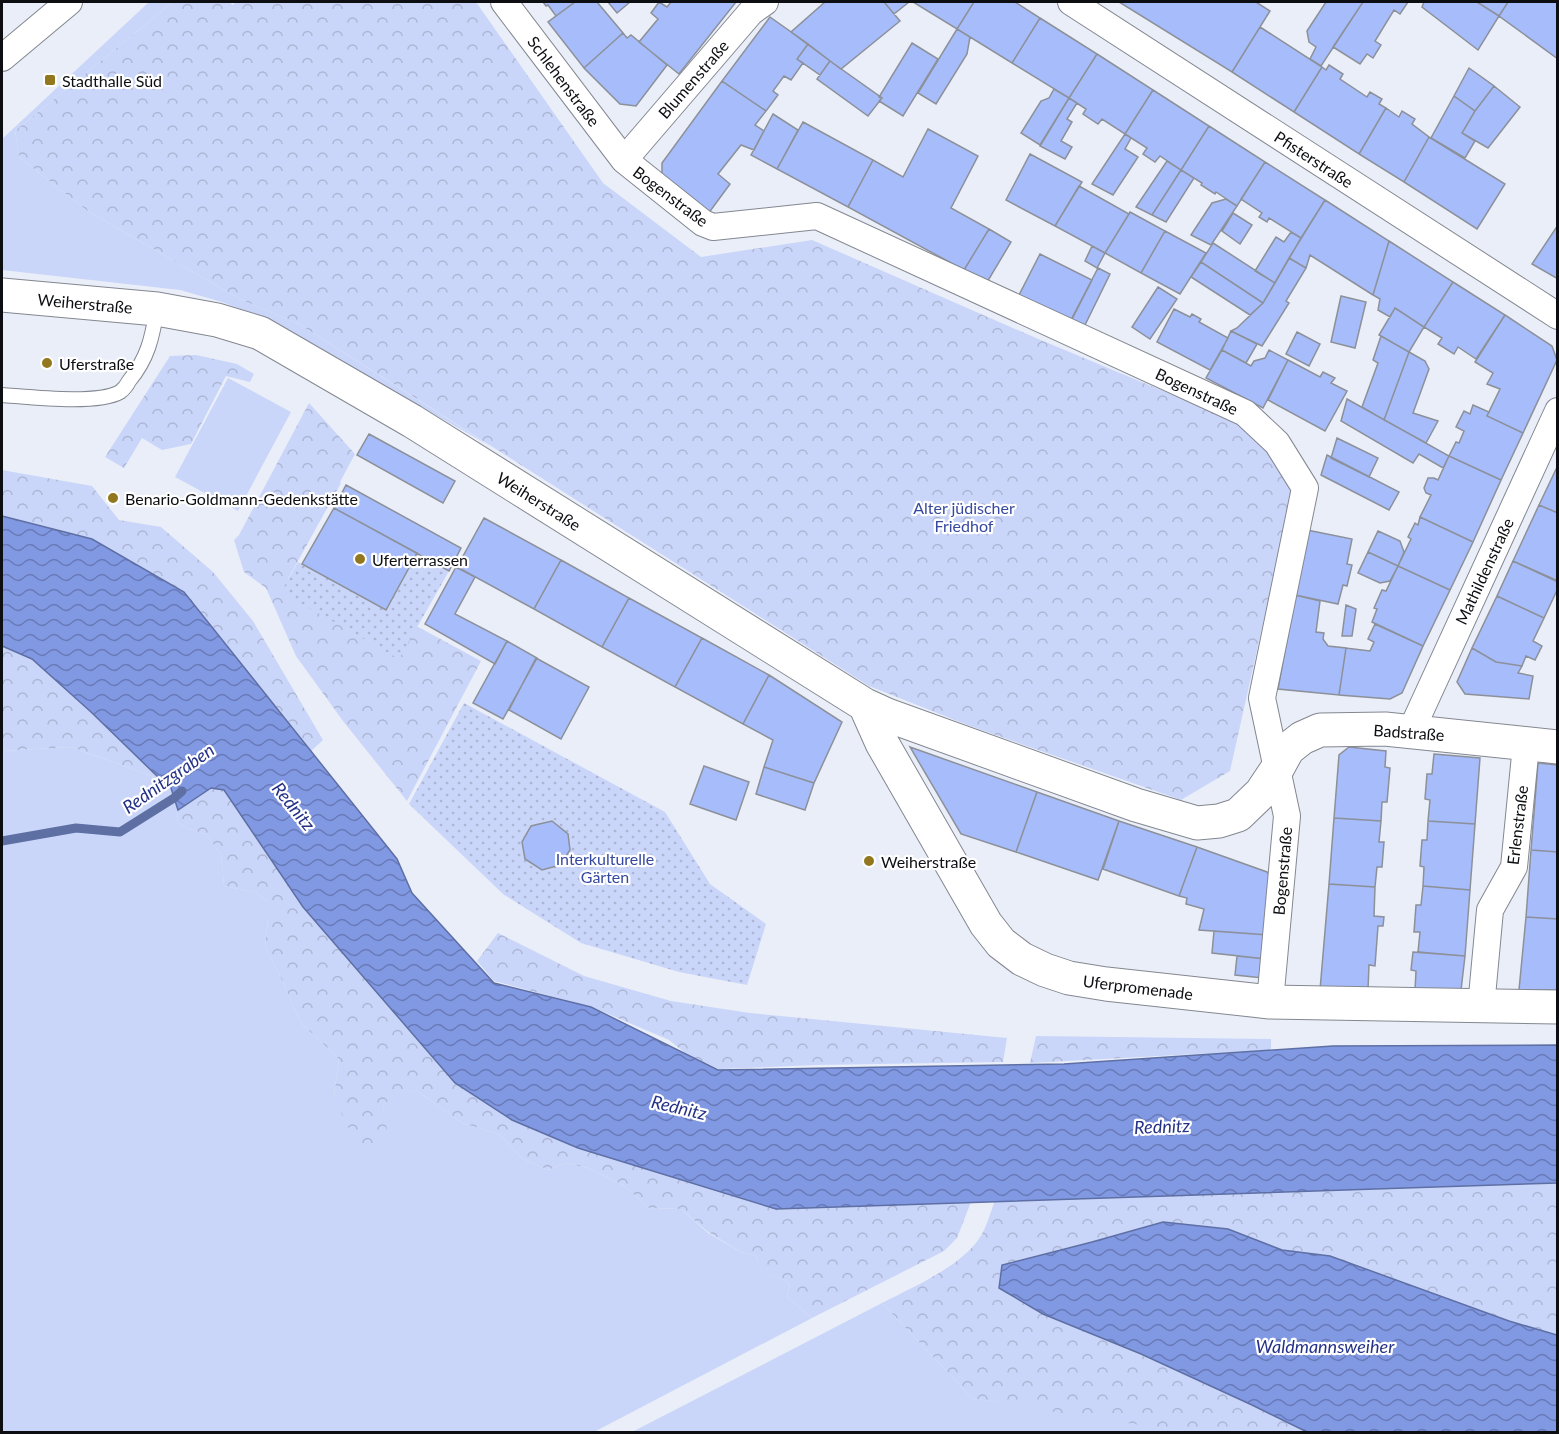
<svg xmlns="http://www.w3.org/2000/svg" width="1559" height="1434" viewBox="0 0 1559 1434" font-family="Lato,sans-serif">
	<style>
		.grass { fill: #cad6f9 }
		.forest { fill: url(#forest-crowns) }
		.garden { fill: url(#garden-dots) }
		.water { fill: url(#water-waves); stroke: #5e6fa4; stroke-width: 1.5 }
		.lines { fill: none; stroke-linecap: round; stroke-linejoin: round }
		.stream { stroke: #5e6fa4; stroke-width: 9 }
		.building { fill: #a7bcfa; stroke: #8c9099; stroke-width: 1.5 }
		.service-casing { stroke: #838790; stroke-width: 16 }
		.minor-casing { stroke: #838790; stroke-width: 28 }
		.tertiary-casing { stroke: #838790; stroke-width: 35 }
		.service { stroke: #fff; stroke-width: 14 }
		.minor { stroke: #fff; stroke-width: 26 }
		.tertiary { stroke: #fff; stroke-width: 33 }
		.poi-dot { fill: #93771e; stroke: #fff; stroke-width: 2 }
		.labels { text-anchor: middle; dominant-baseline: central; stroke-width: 4.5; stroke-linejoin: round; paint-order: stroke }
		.street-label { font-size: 16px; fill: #0d0e11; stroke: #fff }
		.poi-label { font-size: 16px; fill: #0d0e11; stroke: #fff; text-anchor: start }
		.park-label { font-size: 16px; fill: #3649a1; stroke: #fff }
		.water-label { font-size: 18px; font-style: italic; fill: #233187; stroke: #fff }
	</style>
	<defs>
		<pattern id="forest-crowns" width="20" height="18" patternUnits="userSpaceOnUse" patternTransform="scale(1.5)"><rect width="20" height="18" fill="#cad6f9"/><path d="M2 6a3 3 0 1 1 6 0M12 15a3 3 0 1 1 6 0" fill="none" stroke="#acb6d4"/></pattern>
		<pattern id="garden-dots" width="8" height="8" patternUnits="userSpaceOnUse" patternTransform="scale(1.5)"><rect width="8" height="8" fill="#cad6f9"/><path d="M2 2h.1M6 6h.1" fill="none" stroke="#acb6d4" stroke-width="1.8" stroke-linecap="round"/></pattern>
		<pattern id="water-waves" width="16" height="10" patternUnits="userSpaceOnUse" patternTransform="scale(1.5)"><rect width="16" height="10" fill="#8198e3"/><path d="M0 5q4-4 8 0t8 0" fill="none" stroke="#687ab7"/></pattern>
	</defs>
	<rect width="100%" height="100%" fill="#eaeef8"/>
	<path class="grass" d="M 149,2 L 173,2 L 15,131 L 19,157 L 86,210 L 240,299 L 299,324 L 492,447 L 266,319 L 222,302 L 180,290 L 2,270 L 2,139 Z
		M 228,378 L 291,412 L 238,511 L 175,477 Z
		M 71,747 L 160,779 L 170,785 L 178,810 L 177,822 L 186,828 L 205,834 L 221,854 L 224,886 L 255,892 L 268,901 L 268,920 L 265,947 L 281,978 L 301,1023 L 339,1059 L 334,1095 L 387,1135 L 383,1107 L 391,1096 L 416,1090 L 462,1123 L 499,1134 L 522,1158 L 548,1170 L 566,1163 L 588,1168 L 623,1185 L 649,1208 L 681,1209 L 708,1233 L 741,1252 L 756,1256 L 763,1274 L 778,1277 L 790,1284 L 787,1297 L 812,1318 L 594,1432 L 2,1432 L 2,751 Z
		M 882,1303 L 972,1398 L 1189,1432 L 632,1432 Z"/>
	<path class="forest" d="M 173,2 L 229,2 L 233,5 L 235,2 L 476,2 L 603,183 L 701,257 L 812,240 L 1036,338 L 1240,423 L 1268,450 L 1293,489 L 1230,771 L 1181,800 L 970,726 L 869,686 L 299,324 L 240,299 L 86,210 L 19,157 L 15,131 Z
		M 196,355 L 237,364 L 254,374 L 250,382 L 226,376 L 191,444 L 162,450 L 142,438 L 124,468 L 105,457 L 170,356 Z
		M 309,403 L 355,454 L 340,482 L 341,483 L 288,579 L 396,615 L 481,661 L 407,801 L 343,721 L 296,656 L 266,588 L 244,572 L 234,540 L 239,535 Z
		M 2,470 L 92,486 L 119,520 L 161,527 L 213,572 L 253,621 L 323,740 L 311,751 L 184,592 L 92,539 L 2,516 Z
		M 2,646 L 32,659 L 91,712 L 160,779 L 71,747 L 2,751 Z
		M 211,788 L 224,790 L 303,907 L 455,1083 L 512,1120 L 578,1148 L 776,1209 L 971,1202 L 957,1238 L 944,1251 L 812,1318 L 787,1297 L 790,1284 L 778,1277 L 763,1275 L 756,1256 L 741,1252 L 708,1232 L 681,1209 L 649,1208 L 623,1185 L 588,1168 L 566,1163 L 548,1170 L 522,1158 L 499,1134 L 462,1123 L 416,1090 L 391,1097 L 383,1107 L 388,1135 L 367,1148 L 346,1125 L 334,1095 L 339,1059 L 301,1023 L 281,978 L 265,947 L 268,920 L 268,901 L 255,892 L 224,886 L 221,854 L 205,834 L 186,828 L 177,822 L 178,810 Z
		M 498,933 L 584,976 L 671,1001 L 750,1013 L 1007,1038 L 1003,1062 L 817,1065 L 719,1069 L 689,1056 L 669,1040 L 592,1007 L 494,981 L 477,961 Z
		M 1036,1036 L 1271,1039 L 1271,1050 L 1030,1063 Z
		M 1557,1179 L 1557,1335 L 1509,1321 L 1330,1256 L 1282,1250 L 1228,1229 L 1163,1222 L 1092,1242 L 1043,1314 C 1132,1350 1220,1389 1307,1432 L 1187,1432 L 1048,1411 L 972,1398 L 882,1303 C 913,1287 965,1265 982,1234 C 988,1223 991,1210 996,1198 Z"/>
	<path class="garden" d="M 417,553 L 449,571 L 399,659 L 281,592 L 298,562 L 386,610 Z
		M 464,703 L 665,812 L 710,884 L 766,924 L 747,985 L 679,972 L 581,943 L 503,894 L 409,804 Z"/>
	<path class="water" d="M 2,516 L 92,539 L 184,592 L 397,859 L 412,893 L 494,983 L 591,1007 L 718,1070 L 1064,1064 L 1333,1046 L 1557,1045 L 1557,1183 L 776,1209 L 578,1148 L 512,1120 L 455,1083 L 303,907 L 224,790 L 211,788 L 178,810 L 170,785 L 160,779 L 91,712 L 32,659 L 2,646 Z
		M 1163,1222 L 1228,1229 L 1282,1250 L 1330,1256 L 1509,1321 L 1557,1335 L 1557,1432 L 1307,1432 L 1252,1405 L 1141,1354 L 1043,1314 L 999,1288 L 1002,1265 L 1092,1242 Z"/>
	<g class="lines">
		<path class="stream" d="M 2,841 L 76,828 L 120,832 L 174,798 L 182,791"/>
	</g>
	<path class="building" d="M 543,2 L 575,2 L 556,16 L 548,5 L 546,6 Z
		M 575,2 L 597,2 L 623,33 L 584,68 L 548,22 Z
		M 608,2 L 630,2 L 617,13 Z
		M 659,2 L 667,7 L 671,2 L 736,2 L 679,74 L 639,42 L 658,19 L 651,13 Z
		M 825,2 L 884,2 L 900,21 L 841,69 L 791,32 Z
		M 884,2 L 909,2 L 894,14 Z
		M 913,2 L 974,2 L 957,29 Z
		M 974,2 L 1015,2 L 1040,18 L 1012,63 L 957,29 Z
		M 1119,2 L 1256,2 L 1270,11 L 1232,72 Z
		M 1326,2 L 1363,2 L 1321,66 L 1310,59 L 1316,47 L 1309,42 L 1307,31 Z
		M 1363,2 L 1408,2 L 1400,14 L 1394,10 L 1375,41 L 1381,45 L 1373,58 L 1367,54 L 1360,64 L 1333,47 Z
		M 1424,2 L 1477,2 L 1499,16 L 1478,50 L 1422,7 Z
		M 1477,2 L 1508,2 L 1499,16 Z
		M 1508,2 L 1558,2 L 1558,59 L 1499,16 Z
		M 770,17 L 808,44 L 797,59 L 803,63 L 791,80 L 784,76 L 773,91 L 778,95 L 766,111 L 722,81 Z
		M 1040,18 L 1097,54 L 1069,98 L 1012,63 Z
		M 1260,27 L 1322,67 L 1294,112 L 1232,72 Z
		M 957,29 L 970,37 L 967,54 L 936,104 L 918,93 Z
		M 623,33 L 627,38 L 631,35 L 667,65 L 636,106 L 620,104 L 584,68 Z
		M 912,43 L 938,59 L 903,116 L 879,101 L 882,98 L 879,97 Z
		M 808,44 L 830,61 L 820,75 L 797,59 Z
		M 1097,54 L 1153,90 L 1125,134 L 1102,119 L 1098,124 L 1083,114 L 1086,109 L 1069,98 Z
		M 830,61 L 882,98 L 868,116 L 817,79 Z
		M 1329,65 L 1343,74 L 1340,79 L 1367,97 L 1370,92 L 1382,99 L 1379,104 L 1386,108 L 1359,154 L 1294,112 L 1322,67 L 1326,70 Z
		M 1469,68 L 1494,86 L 1475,111 L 1454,96 Z
		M 722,81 L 766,111 L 755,125 L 764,131 L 754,150 L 741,145 L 718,174 L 730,184 L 708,214 L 662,179 L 662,163 Z
		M 1494,86 L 1520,107 L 1488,148 L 1462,133 L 1475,111 Z
		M 1054,89 L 1069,98 L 1040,145 L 1021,133 L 1041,101 L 1049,98 Z
		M 1153,90 L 1209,126 L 1181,170 L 1160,156 L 1155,162 L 1143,154 L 1147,148 L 1125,134 Z
		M 1454,96 L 1475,111 L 1462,133 L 1475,141 L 1465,158 L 1431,138 Z
		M 1069,98 L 1077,103 L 1067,119 L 1072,122 L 1061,141 L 1072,147 L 1065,159 L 1040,146 Z
		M 1386,108 L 1399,117 L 1402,111 L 1415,119 L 1412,124 L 1429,137 L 1404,182 L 1359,154 Z
		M 773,114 L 798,130 L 777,169 L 751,155 Z
		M 803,122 L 873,160 L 848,207 L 777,169 Z
		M 1209,126 L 1265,162 L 1237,206 L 1216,192 L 1215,194 L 1201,185 L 1202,183 L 1181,170 Z
		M 928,129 L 978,156 L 951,208 L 989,229 L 964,270 L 848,207 L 873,160 L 903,177 Z
		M 1125,134 L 1131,138 L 1125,149 L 1138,157 L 1113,195 L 1092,184 Z
		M 1429,137 L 1505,184 L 1477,229 L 1404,182 Z
		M 1030,154 L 1082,182 L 1055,226 L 1006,200 Z
		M 1167,161 L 1181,170 L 1152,215 L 1136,207 Z
		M 1265,162 L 1325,200 L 1301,238 L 1269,218 L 1267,222 L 1259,217 L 1262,213 L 1241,199 Z
		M 1181,170 L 1194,178 L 1166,222 L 1152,215 Z
		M 1079,186 L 1129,214 L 1105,253 L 1055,226 Z
		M 1226,199 L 1237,206 L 1211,245 L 1191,235 L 1212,203 Z
		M 1325,200 L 1389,241 L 1373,295 L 1310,255 L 1306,268 L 1289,258 Z
		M 1130,212 L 1165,231 L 1141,273 L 1105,253 Z
		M 1233,213 L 1252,225 L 1240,244 L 1222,231 Z
		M 1558,225 L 1558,279 L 1532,264 Z
		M 989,229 L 1011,242 L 986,284 L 964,270 Z
		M 1165,231 L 1206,253 L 1180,294 L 1141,273 Z
		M 1291,232 L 1301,238 L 1275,283 L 1255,271 L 1276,237 L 1284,242 Z
		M 1389,241 L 1453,282 L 1424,327 L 1395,308 L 1390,317 L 1378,310 L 1380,299 L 1373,295 Z
		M 1213,243 L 1275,283 L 1263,303 L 1201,262 Z
		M 1092,246 L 1105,253 L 1097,268 L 1085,261 Z
		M 1040,254 L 1092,280 L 1070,323 L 1018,297 Z
		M 1289,258 L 1306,268 L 1286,301 L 1289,303 L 1262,346 L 1231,331 L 1237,328 L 1263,303 Z
		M 1201,262 L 1263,303 L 1250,315 L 1191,277 Z
		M 1098,268 L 1110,274 L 1084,327 L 1071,320 Z
		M 1453,282 L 1505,315 L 1476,359 L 1458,347 L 1454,354 L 1438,344 L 1442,338 L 1424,327 Z
		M 1158,287 L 1177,299 L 1150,339 L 1132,327 Z
		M 1341,296 L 1366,302 L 1355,348 L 1331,342 Z
		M 1395,308 L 1424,327 L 1409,352 L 1379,335 Z
		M 1174,309 L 1190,317 L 1192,314 L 1201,319 L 1199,322 L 1228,338 L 1210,370 L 1157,342 Z
		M 1505,315 L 1552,346 L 1557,360 L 1523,433 L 1487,416 L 1500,389 L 1487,384 L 1493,373 L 1475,362 Z
		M 1231,331 L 1257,344 L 1246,363 L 1222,350 Z
		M 1297,332 L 1320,344 L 1309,366 L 1286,354 Z
		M 1381,336 L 1409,352 L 1384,420 L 1362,407 L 1378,363 L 1373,360 Z
		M 1222,350 L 1251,366 L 1254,361 L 1265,358 L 1269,350 L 1288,360 L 1263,408 L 1206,378 Z
		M 1409,352 L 1425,361 L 1429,369 L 1413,413 L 1438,421 L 1426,443 L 1384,420 Z
		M 1288,360 L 1320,377 L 1323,372 L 1335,378 L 1331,383 L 1347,391 L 1325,431 L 1268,400 Z
		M 1347,399 L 1449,456 L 1443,468 L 1419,454 L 1413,463 L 1341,421 Z
		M 1473,405 L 1489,412 L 1487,416 L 1523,433 L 1501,480 L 1449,456 L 1456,442 L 1459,443 L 1464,431 L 1456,427 L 1464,411 L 1470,414 Z
		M 369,434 L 455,481 L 443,503 L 357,455 Z
		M 1337,438 L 1378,458 L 1369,477 L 1331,458 Z
		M 1327,455 L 1399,492 L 1389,510 L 1321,475 Z
		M 1449,456 L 1501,480 L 1473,542 L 1420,517 L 1431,495 L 1426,493 L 1424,488 L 1428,478 L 1434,478 L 1438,480 Z
		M 1558,465 L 1558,513 L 1539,505 Z
		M 346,485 L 461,548 L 449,571 L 334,508 Z
		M 1539,505 L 1558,513 L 1558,581 L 1513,561 Z
		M 334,508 L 417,553 L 386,610 L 302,564 Z
		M 1420,517 L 1473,542 L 1450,590 L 1398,566 L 1411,539 L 1408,537 L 1415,523 L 1418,525 Z
		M 484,518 L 561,560 L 534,609 L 457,567 Z
		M 1307,530 L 1352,539 L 1347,564 L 1352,565 L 1347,586 L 1343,585 L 1338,604 L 1295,595 Z
		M 1378,531 L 1400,541 L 1404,552 L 1398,566 L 1368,552 Z
		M 1368,552 L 1398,566 L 1390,581 L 1380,583 L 1358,573 Z
		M 561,560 L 629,598 L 602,647 L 534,609 Z
		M 1513,561 L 1558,582 L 1558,588 L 1544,618 L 1497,596 Z
		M 1398,566 L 1450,590 L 1423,646 L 1372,622 L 1377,609 L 1374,608 L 1382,590 L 1386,591 Z
		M 456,567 L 475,577 L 455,614 L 507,641 L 495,664 L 425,624 Z
		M 1295,595 L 1320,601 L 1316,632 L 1324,633 L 1323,639 L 1328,646 L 1346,648 L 1339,695 L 1278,689 Z
		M 1497,596 L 1544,618 L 1533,641 L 1542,646 L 1535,660 L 1526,656 L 1522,666 L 1496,662 L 1472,648 Z
		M 629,598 L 702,638 L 675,687 L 602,647 Z
		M 1346,605 L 1356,609 L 1352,636 L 1342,636 Z
		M 1375,624 L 1423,646 L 1402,693 L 1390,699 L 1339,695 L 1346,648 L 1370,651 L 1374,642 L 1368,639 Z
		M 702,638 L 769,675 L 743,724 L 675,687 Z
		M 507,641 L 537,658 L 503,719 L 473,703 Z
		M 1472,648 L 1496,662 L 1522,666 L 1518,673 L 1533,676 L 1529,699 L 1465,694 L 1457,682 Z
		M 536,658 L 589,687 L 561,739 L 509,710 Z
		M 769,675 L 842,722 L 814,783 L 764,767 L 773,740 L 743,724 Z
		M 910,747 L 1037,792 L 1016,852 L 961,834 Z
		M 1349,747 L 1386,751 L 1385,767 L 1390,768 L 1387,802 L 1382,802 L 1381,821 L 1334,818 L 1339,755 Z
		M 1434,754 L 1480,758 L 1475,824 L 1428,821 L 1430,800 L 1425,799 L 1427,774 L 1432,774 Z
		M 1538,763 L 1558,765 L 1558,852 L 1531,850 Z
		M 704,766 L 749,782 L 736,820 L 690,804 Z
		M 764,767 L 814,783 L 805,810 L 756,794 Z
		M 1037,792 L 1119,821 L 1098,880 L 1016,852 Z
		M 1334,818 L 1381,821 L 1379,842 L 1384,842 L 1382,867 L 1377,867 L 1375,887 L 1329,884 Z
		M 552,821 L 568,834 L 570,850 L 560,865 L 542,870 L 525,859 L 522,842 L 531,826 Z
		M 1119,821 L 1197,847 L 1179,896 L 1103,869 Z
		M 1428,821 L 1475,824 L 1470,890 L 1423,886 L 1424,867 L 1420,866 L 1422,840 L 1427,840 Z
		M 1197,847 L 1267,872 L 1273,880 L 1268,935 L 1199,930 L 1204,909 L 1186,904 L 1187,898 L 1179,896 Z
		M 1531,850 L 1558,852 L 1558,919 L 1526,917 Z
		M 1329,884 L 1375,887 L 1374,916 L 1384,917 L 1383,926 L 1378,926 L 1375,966 L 1369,965 L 1368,990 L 1320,990 Z
		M 1423,886 L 1470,890 L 1465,956 L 1418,952 L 1420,932 L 1414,932 L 1416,905 L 1421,905 Z
		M 1526,917 L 1558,919 L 1558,990 L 1519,990 Z
		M 1214,931 L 1268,935 L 1266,959 L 1212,953 Z
		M 1413,952 L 1465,956 L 1461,990 L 1415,990 L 1416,971 L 1411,970 Z
		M 1237,956 L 1266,959 L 1263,978 L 1235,975 Z"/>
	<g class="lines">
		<defs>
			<path id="service" d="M 2,395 C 30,397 97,405 120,392 C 124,389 127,385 129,381 C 148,358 152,338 157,309"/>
			<path id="minor" d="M 504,2 L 624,160 L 703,223 L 713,227 L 817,216 L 1245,413 L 1277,443 L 1305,488 L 1262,698 L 1287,816 L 1270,1002
				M 1071,2 L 1558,316
				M 2,58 L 69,2
				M 624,160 L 751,12 L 765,2
				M 1411,731 L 1558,411
				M 1481,1007 L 1490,910 L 1514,867 L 1526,745"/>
			<path id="tertiary" d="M 2,295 L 157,309 L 217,320 L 260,333 L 412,421 L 865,705 L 887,715 L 1136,805 L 1197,823 L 1219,821 L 1238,815 L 1261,793 L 1277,769 L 1288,749 L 1302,738 L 1320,730 L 1385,729 L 1558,747
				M 865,705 L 882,743 L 986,924 L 1001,943 L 1022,959 L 1045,970 L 1069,978 L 1106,984 L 1270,1002 L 1558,1007"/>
		</defs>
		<use href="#service" class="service-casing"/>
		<use href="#minor" class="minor-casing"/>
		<use href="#tertiary" class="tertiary-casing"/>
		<use href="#service" class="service"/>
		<use href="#minor" class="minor"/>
		<use href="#tertiary" class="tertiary"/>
	</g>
	<g class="poi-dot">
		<rect x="44" y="74" width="12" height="12" rx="3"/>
		<circle cx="47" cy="363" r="6"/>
		<circle cx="113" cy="498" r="6"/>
		<circle cx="360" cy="559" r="6"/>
		<circle cx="869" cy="861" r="6"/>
	</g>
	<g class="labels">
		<g class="street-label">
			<text transform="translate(693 79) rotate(-49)">Blumenstraße</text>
			<text transform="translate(564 81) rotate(53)">Schlehenstraße</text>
			<text transform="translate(1314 159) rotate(33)">Pfisterstraße</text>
			<text transform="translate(671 196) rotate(37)">Bogenstraße</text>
			<text transform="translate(85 303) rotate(5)">Weiherstraße</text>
			<text transform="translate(1197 391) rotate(25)">Bogenstraße</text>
			<text transform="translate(539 501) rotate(32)">Weiherstraße</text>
			<text transform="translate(1484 571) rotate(-65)">Mathildenstraße</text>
			<text transform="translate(1409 732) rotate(4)">Badstraße</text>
			<text transform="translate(1517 825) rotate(-83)">Erlenstraße</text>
			<text transform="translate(1282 871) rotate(-85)">Bogenstraße</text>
			<text transform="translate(1138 987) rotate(7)">Uferpromenade</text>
		</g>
		<g class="poi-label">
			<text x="62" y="80">Stadthalle Süd</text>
			<text x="59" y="363">Uferstraße</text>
			<text x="125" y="498">Benario-Goldmann-Gedenkstätte</text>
			<text x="372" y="559">Uferterrassen</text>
			<text x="881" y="861">Weiherstraße</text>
		</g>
		<g class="park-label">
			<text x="964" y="507">Alter jüdischer<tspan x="964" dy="18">Friedhof</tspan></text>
			<text x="605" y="858">Interkulturelle<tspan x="605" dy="18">Gärten</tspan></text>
		</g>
		<g class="water-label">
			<text transform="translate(168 778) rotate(-35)">Rednitzgraben</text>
			<text transform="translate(294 806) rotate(51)">Rednitz</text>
			<text transform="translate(679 1107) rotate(13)">Rednitz</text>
			<text transform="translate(1162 1126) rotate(-2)">Rednitz</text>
			<text x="1325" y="1346">Waldmannsweiher</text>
		</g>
	</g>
	<rect width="1559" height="1434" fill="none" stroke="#0d0e11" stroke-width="6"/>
</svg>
